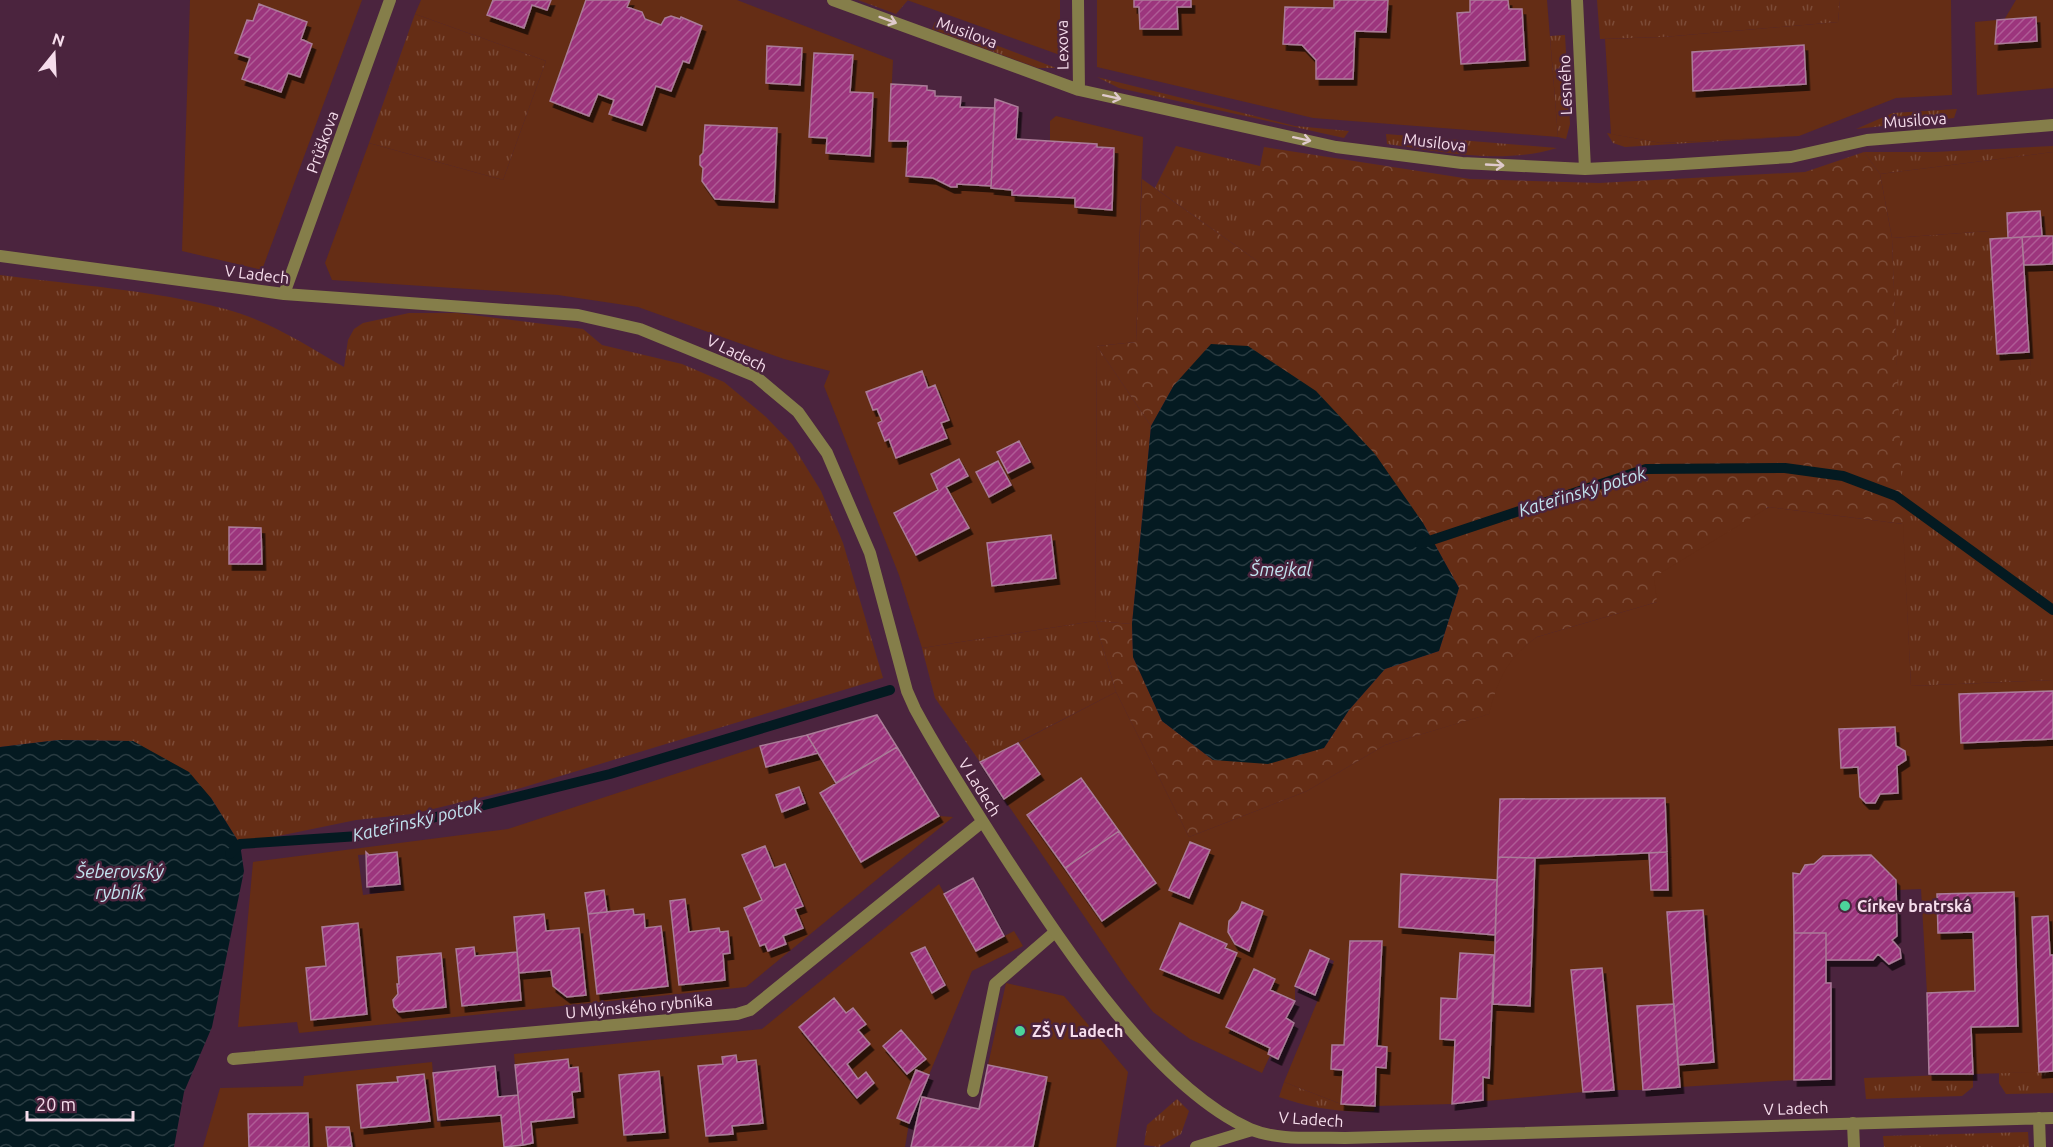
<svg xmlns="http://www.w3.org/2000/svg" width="2053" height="1147" viewBox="0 0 2053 1147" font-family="Ubuntu,sans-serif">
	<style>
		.grass { fill: url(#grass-tufts) }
		.forest { fill: url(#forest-crowns) }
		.garden { fill: #652d15; fill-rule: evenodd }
		.water { fill: url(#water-waves) }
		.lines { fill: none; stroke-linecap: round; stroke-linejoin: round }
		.stream { stroke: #041a21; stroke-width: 10 }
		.building { fill: url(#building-hatch); stroke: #aa7c98; stroke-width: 1.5; filter: url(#shadow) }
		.lane { stroke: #857e4a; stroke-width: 12 }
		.street { stroke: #857e4a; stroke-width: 12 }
		.oneway { stroke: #dfcacc }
		.poi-dot { fill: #4cd49b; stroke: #4b243e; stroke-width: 2 }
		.labels { text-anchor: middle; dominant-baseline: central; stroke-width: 5; stroke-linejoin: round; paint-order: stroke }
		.street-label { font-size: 16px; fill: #f6ddec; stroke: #4b243e }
		.poi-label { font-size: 16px; font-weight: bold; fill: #f6ddec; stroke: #4b243e; text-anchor: start }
		.water-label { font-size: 18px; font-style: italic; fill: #c2e3ef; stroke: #4b243e }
	</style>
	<defs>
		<pattern id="grass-tufts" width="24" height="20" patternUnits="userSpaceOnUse" patternTransform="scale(1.5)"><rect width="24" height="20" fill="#652d15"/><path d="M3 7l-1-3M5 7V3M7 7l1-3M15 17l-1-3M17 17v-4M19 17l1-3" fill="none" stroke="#7c4b37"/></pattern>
		<pattern id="forest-crowns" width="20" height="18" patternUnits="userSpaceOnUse" patternTransform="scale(1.5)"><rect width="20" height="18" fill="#652d15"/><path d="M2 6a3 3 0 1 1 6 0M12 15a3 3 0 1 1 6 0" fill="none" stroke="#7c4b37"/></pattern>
		<pattern id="water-waves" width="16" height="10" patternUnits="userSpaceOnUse" patternTransform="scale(1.5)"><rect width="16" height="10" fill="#041a21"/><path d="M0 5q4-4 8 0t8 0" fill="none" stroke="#293b41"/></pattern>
		<pattern id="building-hatch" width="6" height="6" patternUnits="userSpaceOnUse" patternTransform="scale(1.5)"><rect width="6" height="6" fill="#9c347d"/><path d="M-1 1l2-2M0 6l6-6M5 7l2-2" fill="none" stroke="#af5b96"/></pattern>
		<filter id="shadow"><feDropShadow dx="3.5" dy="6" stdDeviation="0" flood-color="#0009"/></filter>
	</defs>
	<rect width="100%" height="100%" fill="#4b243e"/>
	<path class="grass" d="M 858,0 L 908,0 L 896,14 Z
		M 1597,0 L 1840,0 L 1838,22 L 1663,37 L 1600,39 Z
		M 415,14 L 546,61 L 503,180 L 369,143 Z
		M 935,22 L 1056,68 L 1038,68 L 932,29 Z
		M 1565,35 L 1570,124 L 1566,139 L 1558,137 L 1550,36 Z
		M 1097,77 L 1295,126 L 1349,131 L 1344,138 L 1119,88 Z
		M 1957,109 L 1954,118 L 1856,129 L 1893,113 Z
		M 1607,133 L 1661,143 L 1799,136 L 1625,147 L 1613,143 Z
		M 1386,134 L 1557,148 C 1501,165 1443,152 1387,144 Z
		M 1176,146 L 1260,166 L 1260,263 L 1155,188 Z
		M 2053,146 L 2053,152 L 1880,174 L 1864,152 L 1935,152 Z
		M 1990,231 L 1997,354 L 2029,352 L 2032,375 L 2053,375 L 2053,680 L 1911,686 L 1901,496 L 1892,238 Z
		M 0,275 C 74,285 153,290 225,309 C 268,320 306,345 344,367 L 348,340 L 354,329 L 363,323 L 409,313 L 457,313 L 583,329 L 602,345 L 682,364 L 724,382 L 766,417 L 792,444 L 821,491 L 843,543 L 883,678 L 521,788 L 412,814 L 356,820 L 240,844 L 211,798 L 133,741 L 58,740 L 0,747 Z
		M 1097,346 L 1151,426 L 1132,624 L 1095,621 L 1116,692 L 980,762 L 935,698 L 922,648 L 1095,621 Z
		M 2053,1071 L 2053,1093 L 2006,1094 L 1999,1083 L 1999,1073 Z
		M 1973,1074 L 1973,1087 L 1962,1096 L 1866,1099 L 1864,1078 Z
		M 1284,1082 L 1341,1104 L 1375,1106 L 1374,1111 C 1340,1113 1311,1108 1279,1097 Z
		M 1177,1099 L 1189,1111 L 1181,1134 L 1159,1147 L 1144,1145 L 1147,1125 Z
		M 2028,1132 L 2029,1147 L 1884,1147 L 1883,1136 Z"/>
	<path class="forest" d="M 1264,147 L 1470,179 L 1599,183 L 1805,172 L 1864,152 L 1880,174 L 1892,238 L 1903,524 L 1768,507 L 1657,602 L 1537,637 C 1510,656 1497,682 1490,714 L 1385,745 L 1307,791 L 1189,837 L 1116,692 L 1095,621 L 1132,624 L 1133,657 L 1162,721 L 1213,760 L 1324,748 L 1349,710 L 1385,669 L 1439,651 L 1459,588 L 1423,523 L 1174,385 L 1151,426 L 1097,346 L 1136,342 L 1142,179 L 1260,263 L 1260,166 Z"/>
	<path class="garden" d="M 190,0 L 362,0 L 262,270 L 182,251 ZM 259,4 L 307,22 L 301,39 L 312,44 L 300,77 L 288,73 L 281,92 L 242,79 L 250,58 L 235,53 L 247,20 L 253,21 Z
		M 421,0 L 493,0 L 487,15 L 524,28 L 532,5 L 551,0 L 586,0 L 550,101 L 589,116 L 598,94 L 614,100 L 609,114 L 641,125 L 656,86 L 671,91 L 683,61 L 689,63 L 702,26 L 688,21 L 665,18 L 661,25 L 645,19 L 642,12 L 627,7 L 630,0 L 737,0 L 893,60 L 889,141 L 908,141 L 906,176 L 933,178 L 957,187 L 957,184 L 991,186 L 992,188 L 1075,198 L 1075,207 L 1111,209 L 1114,148 L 1050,141 L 1050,121 L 1056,116 L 1143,137 L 1136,342 L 1097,346 L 1095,621 L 922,648 L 899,575 L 824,386 L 830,371 L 784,359 L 638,307 L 558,295 L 332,280 L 325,263 L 369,143 L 503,180 L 546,61 L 415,14 ZM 767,47 L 802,48 L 800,84 L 766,83 ZM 705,125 L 777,129 L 773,202 L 715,199 L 702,181 L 703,168 L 700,165 L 700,156 L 703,153 Z
		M 907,0 L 1060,0 L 1060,55 L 918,4 Z
		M 1097,0 L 1547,0 L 1558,137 L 1313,118 L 1097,67 Z
		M 1840,0 L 1951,0 L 1952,95 L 1896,98 L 1799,136 L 1661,143 L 1611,134 L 1605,39 L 1663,37 L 1838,22 ZM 1804,46 L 1806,84 L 1693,90 L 1692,52 Z
		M 2016,0 L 2053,0 L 2053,88 L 1977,95 L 1975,22 L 1997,20 L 1995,44 L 2037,40 L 2036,17 L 2004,20 Z
		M 2053,152 L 2053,236 L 2042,236 L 2040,211 L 2007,213 L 2008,238 L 1990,239 L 1990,231 L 1892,238 L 1880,174 Z
		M 2053,264 L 2053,375 L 2031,375 L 2024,265 Z
		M 1769,507 L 1903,524 L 1911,686 L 2053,680 L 2053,955 L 2050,955 L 2048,917 L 2032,918 L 2039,1072 L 1973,1074 L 1971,1027 L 2013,892 L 1937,894 L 1938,933 L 1973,932 L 1975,991 L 1927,993 L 1921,889 L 1897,890 L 1896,880 L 1871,855 L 1823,856 L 1814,864 L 1805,865 L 1800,874 L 1794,874 L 1794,1080 L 1680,1087 L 1678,1065 L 1714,1062 L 1702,910 L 1667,913 L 1674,1004 L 1637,1007 L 1643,1090 L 1614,1090 L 1602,968 L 1571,970 L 1583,1092 L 1486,1101 L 1483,1077 L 1490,1077 L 1493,1004 L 1530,1006 L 1535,858 L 1649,853 L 1651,890 L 1668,889 L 1665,798 L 1500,799 L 1497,880 L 1401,874 L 1399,927 L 1495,935 L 1494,955 L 1460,953 L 1452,1104 L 1375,1106 L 1376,1067 L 1386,1067 L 1387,1048 L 1376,1047 L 1369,941 L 1350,940 L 1344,1045 L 1332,1045 L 1331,1069 L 1343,1070 L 1341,1104 L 1284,1082 L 1334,961 L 1309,951 L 1295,986 L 1295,1001 L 1248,980 L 1226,1027 L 1273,1049 L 1262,1073 L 1190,1039 L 1153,1012 L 1127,979 L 1004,799 L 1040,774 L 1018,743 L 1116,692 L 1189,837 L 1307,791 L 1385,745 L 1489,714 C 1498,680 1507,658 1537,637 L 1657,602 L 1654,577 ZM 1028,815 L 1155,883 L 1102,921 Z
		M 760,746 L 766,767 L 818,753 L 836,783 L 820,793 L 861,862 L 939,816 L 953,817 L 746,987 L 299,1033 L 297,1022 L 238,1027 L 253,862 L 508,829 ZM 799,787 L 805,803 L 782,812 L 776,795 ZM 764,846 L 774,868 L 785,864 L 803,905 L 795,909 L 783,936 L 786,944 L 769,951 L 765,944 L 760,946 L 744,908 L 762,900 L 743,855 ZM 397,852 L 402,890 L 363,895 L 358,855 ZM 585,893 L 607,912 L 644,914 L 645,928 L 661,926 L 668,985 L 597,993 ZM 685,900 L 689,932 L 719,928 L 720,932 L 728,931 L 730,953 L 723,954 L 725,980 L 679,984 L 670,901 ZM 544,914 L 546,931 L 579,928 L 586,995 L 567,997 L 553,986 L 551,970 L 519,973 L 521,1000 L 462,1006 L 456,949 L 475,956 L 517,952 L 514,917 ZM 358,923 L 367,1014 L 311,1020 L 306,968 L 326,966 L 322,927 ZM 441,953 L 446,1007 L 399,1012 L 394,1007 L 393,1000 L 398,994 L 397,985 Z
		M 939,884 L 976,951 L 1014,931 L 1023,946 L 972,971 L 929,1075 L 916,1071 L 897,1117 L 909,1123 L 905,1147 L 309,1147 L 248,1114 L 249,1147 L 203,1147 L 220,1088 L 303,1086 L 304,1076 L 432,1062 L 437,1122 L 501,1115 L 504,1147 L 533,1143 L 531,1122 L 574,1117 L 572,1092 L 580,1091 L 578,1067 L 569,1068 L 568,1059 L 515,1065 L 514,1054 L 762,1029 ZM 901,1030 L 925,1059 L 907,1074 L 883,1046 ZM 736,1055 L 737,1062 L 756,1061 L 763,1123 L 732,1126 L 733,1134 L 706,1136 L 699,1066 L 723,1064 L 723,1057 ZM 659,1071 L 665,1131 L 624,1135 L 619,1075 ZM 424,1074 L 430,1121 L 357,1086 L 398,1082 L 397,1077 Z
		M 1006,983 L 1064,996 L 1128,1072 L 1116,1147 L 1033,1147 L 1047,1077 L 988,1065 Z"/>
	<path class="water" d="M 1211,344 L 1248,346 L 1316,391 L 1375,454 L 1423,523 L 1459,588 L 1439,651 L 1385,669 L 1349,710 L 1324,748 L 1268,764 L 1213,760 L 1162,721 L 1133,657 L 1132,624 L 1151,426 L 1174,385 Z
		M 58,740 L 133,741 L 189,772 L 211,798 L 240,844 L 244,871 L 212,1027 L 184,1092 L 174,1147 L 0,1147 L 0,747 Z"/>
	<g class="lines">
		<path class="stream" d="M 1420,544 L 1646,469 L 1785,468 L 1843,476 L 1896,496 L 2053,610
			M 230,854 L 240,844 L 359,836 L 610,774 L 890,690"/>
	</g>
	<path class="building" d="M 493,0 L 551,0 L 547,10 L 532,5 L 524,28 L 487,15 Z
		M 586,0 L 630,0 L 627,7 L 642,12 L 645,19 L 661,25 L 665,18 L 671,16 L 680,19 L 681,17 L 702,26 L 689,63 L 683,61 L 671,91 L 656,86 L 642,125 L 609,114 L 614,100 L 598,94 L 589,116 L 550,101 Z
		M 1134,0 L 1191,0 L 1191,7 L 1177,7 L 1178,29 L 1140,29 L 1139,7 L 1134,7 Z
		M 1334,0 L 1388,0 L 1386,32 L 1355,31 L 1353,79 L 1316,79 L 1316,60 L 1302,45 L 1283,44 L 1285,7 L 1334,8 Z
		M 1470,0 L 1508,0 L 1509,9 L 1522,9 L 1525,60 L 1461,64 L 1457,13 L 1470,12 Z
		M 259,4 L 307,22 L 301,39 L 312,44 L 300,77 L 288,73 L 281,92 L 242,79 L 250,58 L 235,53 L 247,20 L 253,21 Z
		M 2036,17 L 2037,41 L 1995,44 L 1997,20 Z
		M 1804,45 L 1806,84 L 1693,91 L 1692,52 Z
		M 767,46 L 802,48 L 800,85 L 766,83 Z
		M 814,53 L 853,55 L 850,92 L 873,93 L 870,156 L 826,153 L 827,138 L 809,137 Z
		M 891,84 L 927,86 L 927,90 L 935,91 L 935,96 L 961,97 L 960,107 L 995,108 L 991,186 L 957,184 L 957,187 L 951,187 L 933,178 L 906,176 L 908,141 L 889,141 Z
		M 995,99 L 1018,107 L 1016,139 L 1097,144 L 1097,147 L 1114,148 L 1112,210 L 1075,207 L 1075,198 L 1012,195 L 1012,190 L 991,188 Z
		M 705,125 L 777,128 L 774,202 L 715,199 L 702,181 L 703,168 L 700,165 L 700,156 L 703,153 Z
		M 2040,211 L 2042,236 L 2008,238 L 2007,213 Z
		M 2042,236 L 2053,236 L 2053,264 L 2024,265 L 2022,237 Z
		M 2022,237 L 2029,352 L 1997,354 L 1990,239 Z
		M 922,371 L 928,388 L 935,385 L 949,420 L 941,423 L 947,438 L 896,458 L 889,439 L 885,441 L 878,423 L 882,421 L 877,409 L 873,410 L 866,392 Z
		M 1019,441 L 1030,462 L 1008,473 L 997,452 Z
		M 959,459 L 968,476 L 946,487 L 969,528 L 916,555 L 894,513 L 938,490 L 931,474 Z
		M 998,461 L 1011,485 L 989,497 L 976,472 Z
		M 229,527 L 261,528 L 262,564 L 229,564 Z
		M 1051,535 L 1056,578 L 992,586 L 987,543 Z
		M 2053,691 L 2053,739 L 1961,743 L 1959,694 Z
		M 877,715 L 897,747 L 836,783 L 807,735 Z
		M 1895,727 L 1896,746 L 1905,751 L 1906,760 L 1897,766 L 1898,793 L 1880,794 L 1875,803 L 1866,803 L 1860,797 L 1858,767 L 1841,768 L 1839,729 Z
		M 807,735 L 818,753 L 766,767 L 760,746 Z
		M 1018,743 L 1040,774 L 1004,799 L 980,762 Z
		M 897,747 L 939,816 L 861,862 L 820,793 Z
		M 1081,778 L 1119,831 L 1065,868 L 1027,815 Z
		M 799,787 L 805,803 L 782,812 L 776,795 Z
		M 1665,798 L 1667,852 L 1535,858 L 1498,857 L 1500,799 Z
		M 1119,831 L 1156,883 L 1102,921 L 1065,868 Z
		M 1190,842 L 1210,850 L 1189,898 L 1169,890 Z
		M 765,846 L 774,868 L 785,864 L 803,906 L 795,909 L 803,928 L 783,936 L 786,944 L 768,951 L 765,944 L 760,946 L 744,908 L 762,900 L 742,855 Z
		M 366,852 L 369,855 L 397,852 L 400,884 L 367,887 Z
		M 1667,852 L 1668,890 L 1651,890 L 1649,853 Z
		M 1871,855 L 1896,880 L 1897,936 L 1892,940 L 1900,949 L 1901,958 L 1889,964 L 1878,954 L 1873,960 L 1826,960 L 1826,933 L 1794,933 L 1793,873 L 1800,874 L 1805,865 L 1814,864 L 1823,856 Z
		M 1498,857 L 1535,858 L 1530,1006 L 1493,1004 Z
		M 1401,874 L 1497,880 L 1495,935 L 1399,927 Z
		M 973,878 L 1004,936 L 976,951 L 944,894 Z
		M 604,890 L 607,912 L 588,914 L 585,893 Z
		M 2014,892 L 2018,1026 L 1971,1027 L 1973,1074 L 1929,1074 L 1927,993 L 1975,991 L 1973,932 L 1938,933 L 1937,894 Z
		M 685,899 L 689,932 L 719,928 L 720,932 L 728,931 L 730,953 L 723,954 L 725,980 L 679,985 L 670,901 Z
		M 1242,902 L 1263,911 L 1249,951 L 1235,944 L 1228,932 L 1229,921 L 1239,910 Z
		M 633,909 L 634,915 L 644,914 L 645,928 L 661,926 L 668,986 L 597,994 L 588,914 Z
		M 1703,910 L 1714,1062 L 1678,1065 L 1667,912 Z
		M 544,914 L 546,931 L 579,928 L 586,995 L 567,997 L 553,986 L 551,970 L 519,973 L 514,917 Z
		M 2048,916 L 2050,955 L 2053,955 L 2053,1071 L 2039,1072 L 2032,917 Z
		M 358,923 L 367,1014 L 311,1020 L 306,968 L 326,966 L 322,927 Z
		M 1180,923 L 1227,944 L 1225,948 L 1237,953 L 1219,993 L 1160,969 Z
		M 1794,933 L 1826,933 L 1826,983 L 1831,983 L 1831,1079 L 1794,1080 Z
		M 1350,941 L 1382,941 L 1377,1046 L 1387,1047 L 1386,1068 L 1376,1067 L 1375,1106 L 1341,1104 L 1343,1070 L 1331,1069 L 1332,1045 L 1344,1045 Z
		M 474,947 L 475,956 L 517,952 L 521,1000 L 462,1006 L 456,949 Z
		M 925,947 L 945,985 L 932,993 L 911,953 Z
		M 1310,950 L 1329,959 L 1315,995 L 1295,986 Z
		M 441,953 L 446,1007 L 399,1012 L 394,1007 L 393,1000 L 398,994 L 397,984 L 399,984 L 397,957 Z
		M 1460,953 L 1494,955 L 1489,1078 L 1483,1077 L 1483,1100 L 1452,1104 L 1455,1040 L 1440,1039 L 1441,998 L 1457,999 Z
		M 1602,968 L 1614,1090 L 1583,1092 L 1571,970 Z
		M 1254,969 L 1275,979 L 1270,990 L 1295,1001 L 1286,1018 L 1294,1023 L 1278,1059 L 1268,1054 L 1270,1048 L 1226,1027 Z
		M 834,998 L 846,1013 L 853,1008 L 866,1024 L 858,1030 L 870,1044 L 847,1064 L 858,1079 L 866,1072 L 874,1083 L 857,1098 L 799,1027 Z
		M 1674,1004 L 1680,1087 L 1643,1090 L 1637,1006 Z
		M 901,1030 L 926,1059 L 907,1074 L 883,1046 Z
		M 736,1055 L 737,1062 L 756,1060 L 763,1123 L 732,1126 L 733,1134 L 706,1136 L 698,1066 L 723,1064 L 722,1057 Z
		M 568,1059 L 569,1068 L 578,1067 L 580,1091 L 572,1092 L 574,1117 L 531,1122 L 533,1143 L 523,1145 L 515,1065 Z
		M 988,1065 L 1047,1077 L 1033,1147 L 911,1147 L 922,1097 L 979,1109 Z
		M 495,1066 L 498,1097 L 518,1095 L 523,1145 L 504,1147 L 501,1115 L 438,1120 L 433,1073 Z
		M 916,1070 L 929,1075 L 909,1123 L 897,1118 Z
		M 659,1071 L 665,1132 L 624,1135 L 619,1075 Z
		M 424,1074 L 430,1121 L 361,1128 L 357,1085 L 398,1082 L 397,1077 Z
		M 308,1113 L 309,1147 L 249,1147 L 248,1114 Z
		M 326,1127 L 349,1127 L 352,1147 L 328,1147 Z"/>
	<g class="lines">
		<path class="lane" d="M 973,1091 L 995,984 L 1055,932
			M 1853,1123 L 1854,1147"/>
		<path class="street" d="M 833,0 L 1079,90 L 1336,147 L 1462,163 L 1585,169 L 1668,165 L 1791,157 L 1867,140 L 2053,125
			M 1078,0 L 1079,90
			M 1577,0 L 1585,169
			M 0,256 L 284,294 L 578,315 L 640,329 L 755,376 L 798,412 L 827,453 L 870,553 L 907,691 L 915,709 C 943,761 976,811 1008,861 C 1064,946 1156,1087 1250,1129 C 1278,1141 1315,1137 1345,1138 L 2053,1118
			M 284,294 L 390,0
			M 233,1059 L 737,1014 L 750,1010 L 982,822
			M 2039,1118 L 2040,1147
			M 1196,1147 L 1252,1130"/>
	</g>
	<defs><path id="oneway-shaft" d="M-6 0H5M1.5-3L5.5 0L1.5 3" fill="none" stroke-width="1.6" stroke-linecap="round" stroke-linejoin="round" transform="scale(1.5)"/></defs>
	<g class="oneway">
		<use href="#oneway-shaft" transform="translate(888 20) rotate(20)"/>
		<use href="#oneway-shaft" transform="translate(1112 97) rotate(12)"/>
		<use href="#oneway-shaft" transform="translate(1302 139) rotate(12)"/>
		<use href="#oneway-shaft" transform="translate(1495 165) rotate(3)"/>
	</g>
	<g class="poi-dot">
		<circle cx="1845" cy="906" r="6"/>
		<circle cx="1020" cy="1031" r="6"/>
	</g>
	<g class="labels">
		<g class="street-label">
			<text transform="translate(967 32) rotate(20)">Musilova</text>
			<text transform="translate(1062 45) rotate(-91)">Lexova</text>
			<text transform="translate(1565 85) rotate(-92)">Lesného</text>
			<text transform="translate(1915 120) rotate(-4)">Musilova</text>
			<text transform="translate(322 142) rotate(-70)">Průškova</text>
			<text transform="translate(1435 142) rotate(7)">Musilova</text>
			<text transform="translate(257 274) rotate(7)">V Ladech</text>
			<text transform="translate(737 353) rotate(26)">V Ladech</text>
			<text transform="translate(980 787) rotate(58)">V Ladech</text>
			<text transform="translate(639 1006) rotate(-5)">U Mlýnského rybníka</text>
			<text transform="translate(1796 1108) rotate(-2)">V Ladech</text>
			<text transform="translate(1311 1119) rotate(4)">V Ladech</text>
		</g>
		<g class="poi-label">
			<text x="1857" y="906">Církev bratrská</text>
			<text x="1032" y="1031">ZŠ V Ladech</text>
		</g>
		<g class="water-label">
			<text transform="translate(1582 491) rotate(-17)">Kateřinský potok</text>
			<text x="1281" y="569">Šmejkal</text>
			<text transform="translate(417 820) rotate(-13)">Kateřinský potok</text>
			<text x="120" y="871">Šeberovský<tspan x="120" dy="21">rybník</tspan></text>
		</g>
	</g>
	<g transform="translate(54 54) rotate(18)" stroke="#4b243e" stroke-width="4.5" paint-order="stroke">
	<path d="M0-4.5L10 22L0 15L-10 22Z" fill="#f6ddec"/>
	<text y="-9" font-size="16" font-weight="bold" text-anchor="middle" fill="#f6ddec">N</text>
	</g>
	<path d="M27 1111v9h106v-9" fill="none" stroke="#f6ddec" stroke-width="3"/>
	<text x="36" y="1111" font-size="18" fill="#f6ddec" stroke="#4b243e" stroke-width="4.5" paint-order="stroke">20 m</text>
</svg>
